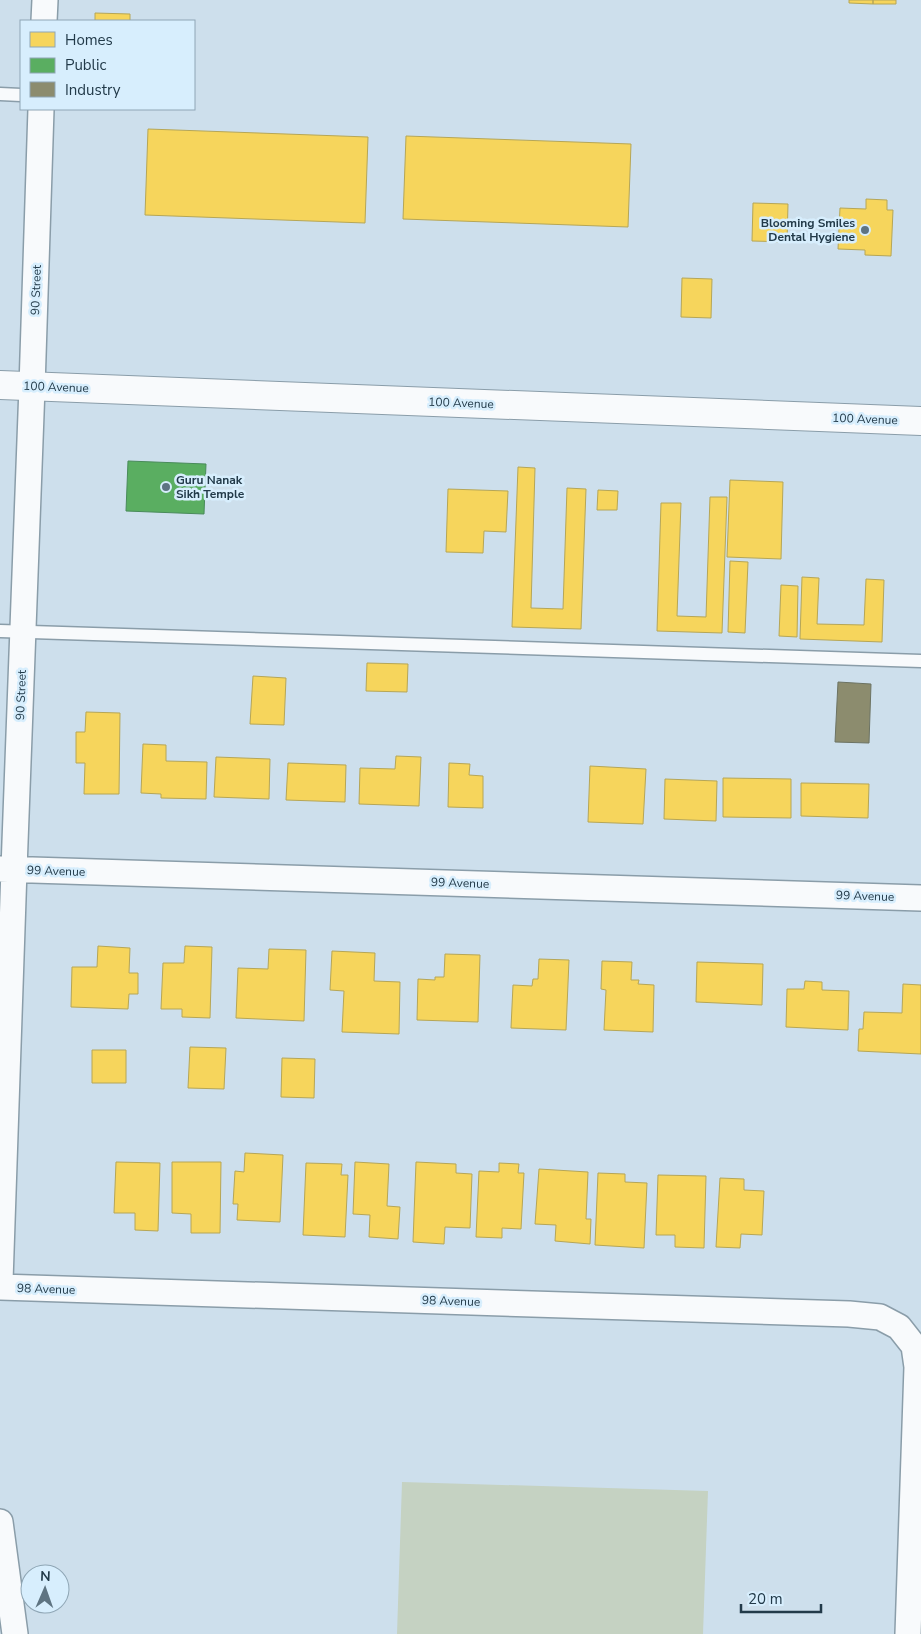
<svg xmlns="http://www.w3.org/2000/svg" width="921" height="1634" viewBox="0 0 921 1634" font-family="'Nunito Sans',sans-serif">
	<style>
		.green { fill: #c5d2c2 }
		.homes { fill: #f6d55c; stroke: #b6a656 }
		.public { fill: #5aae61; stroke: #498b5a }
		.industry { fill: #8c8c6e; stroke: #6c7363 }
		.lines { fill: none; stroke-linecap: round; stroke-linejoin: round }
		.service-casing { stroke: #8a9da9; stroke-width: 15 }
		.minor-casing { stroke: #8a9da9; stroke-width: 28 }
		.secondary-casing { stroke: #8a9da9; stroke-width: 30 }
		.service { stroke: #f8fafc; stroke-width: 12 }
		.minor { stroke: #f8fafc; stroke-width: 25 }
		.secondary { stroke: #f8fafc; stroke-width: 28 }
		.poi-dot { fill: #5e7482; stroke: #d7eefd; stroke-width: 2 }
		.labels { text-anchor: middle; dominant-baseline: central; stroke-width: 5; stroke-linejoin: round; paint-order: stroke }
		.poi-label { font-size: 12px; font-weight: bold; fill: #223a49; stroke: #d7eefd; text-anchor: end }
		.street-label { font-size: 12px; fill: #223a49; stroke: #d7eefd }
	</style>
	<rect width="100%" height="100%" fill="#cddfec"/>
	<path class="green" d="M 402,1482 L 708,1491 L 703,1634 L 397,1634 Z"/>
	<path class="homes" d="M 849,0 L 873,0 L 873,4 L 849,3 Z
		M 873,0 L 896,0 L 896,4 L 873,4 Z
		M 95,13 L 130,14 L 130,21 L 95,21 Z
		M 148,129 L 368,137 L 365,223 L 145,215 Z
		M 406,136 L 631,144 L 628,227 L 403,219 Z
		M 866,199 L 887,200 L 887,210 L 893,210 L 891,256 L 865,255 L 865,250 L 838,249 L 840,208 L 866,209 Z
		M 753,203 L 788,204 L 787,242 L 752,241 Z
		M 682,278 L 712,279 L 711,318 L 681,317 Z
		M 518,467 L 535,468 L 531,608 L 563,609 L 567,488 L 586,489 L 581,629 L 512,627 Z
		M 730,480 L 783,482 L 781,559 L 727,557 Z
		M 448,489 L 508,491 L 506,532 L 484,531 L 483,553 L 446,552 Z
		M 598,490 L 618,491 L 617,510 L 597,510 Z
		M 710,497 L 727,497 L 722,633 L 657,631 L 661,503 L 681,503 L 677,616 L 706,617 Z
		M 730,561 L 748,562 L 745,633 L 728,632 Z
		M 802,577 L 819,578 L 817,624 L 864,625 L 866,579 L 884,580 L 882,642 L 800,639 Z
		M 781,585 L 798,586 L 797,637 L 779,636 Z
		M 367,663 L 408,664 L 407,692 L 366,691 Z
		M 253,676 L 286,678 L 284,725 L 250,724 Z
		M 86,712 L 120,713 L 119,794 L 84,794 L 85,763 L 76,763 L 76,732 L 85,732 Z
		M 143,744 L 166,745 L 166,761 L 207,762 L 206,799 L 161,798 L 161,794 L 141,793 Z
		M 396,756 L 421,757 L 419,806 L 359,804 L 360,768 L 395,769 Z
		M 216,757 L 270,759 L 269,799 L 214,797 Z
		M 288,763 L 346,765 L 345,802 L 286,800 Z
		M 449,763 L 470,764 L 469,775 L 483,776 L 483,808 L 448,807 Z
		M 590,766 L 646,769 L 643,824 L 588,822 Z
		M 723,778 L 791,779 L 791,818 L 723,817 Z
		M 665,779 L 717,781 L 716,821 L 664,819 Z
		M 801,783 L 869,784 L 868,818 L 801,816 Z
		M 98,946 L 130,948 L 129,973 L 138,973 L 138,994 L 129,994 L 128,1009 L 71,1007 L 72,967 L 97,967 Z
		M 185,946 L 212,947 L 210,1018 L 182,1017 L 182,1009 L 161,1009 L 163,963 L 184,963 Z
		M 269,949 L 306,950 L 304,1021 L 236,1018 L 238,968 L 268,969 Z
		M 332,951 L 375,953 L 374,981 L 400,982 L 399,1034 L 342,1032 L 344,991 L 330,990 Z
		M 445,954 L 480,955 L 478,1022 L 417,1020 L 418,979 L 435,980 L 435,977 L 444,977 Z
		M 539,959 L 569,960 L 566,1030 L 511,1028 L 513,985 L 532,986 L 533,979 L 538,979 Z
		M 602,961 L 632,962 L 631,980 L 639,980 L 638,984 L 654,985 L 653,1032 L 604,1030 L 606,990 L 601,989 Z
		M 697,962 L 763,964 L 762,1005 L 696,1002 Z
		M 805,981 L 822,982 L 822,990 L 849,991 L 848,1030 L 786,1027 L 787,989 L 804,989 Z
		M 903,984 L 921,985 L 921,1054 L 858,1051 L 859,1029 L 863,1029 L 864,1012 L 902,1013 Z
		M 190,1047 L 226,1048 L 224,1089 L 188,1088 Z
		M 92,1050 L 126,1050 L 126,1083 L 92,1083 Z
		M 282,1058 L 315,1059 L 314,1098 L 281,1097 Z
		M 245,1153 L 283,1155 L 280,1222 L 237,1220 L 238,1204 L 233,1204 L 235,1171 L 244,1172 Z
		M 116,1162 L 160,1163 L 158,1231 L 135,1230 L 135,1213 L 114,1213 Z
		M 172,1162 L 221,1162 L 220,1233 L 191,1233 L 191,1214 L 172,1213 Z
		M 355,1162 L 389,1164 L 387,1206 L 400,1207 L 398,1239 L 369,1237 L 370,1215 L 353,1214 Z
		M 416,1162 L 456,1164 L 456,1173 L 472,1174 L 470,1228 L 445,1227 L 444,1244 L 413,1242 Z
		M 306,1163 L 342,1164 L 341,1175 L 348,1175 L 345,1237 L 303,1235 Z
		M 499,1163 L 519,1164 L 518,1173 L 524,1173 L 521,1229 L 502,1228 L 502,1238 L 476,1237 L 479,1171 L 499,1172 Z
		M 539,1169 L 588,1172 L 586,1219 L 591,1219 L 590,1244 L 555,1241 L 556,1225 L 535,1224 Z
		M 598,1173 L 625,1174 L 625,1182 L 647,1183 L 644,1248 L 595,1245 Z
		M 658,1175 L 706,1176 L 704,1248 L 675,1247 L 675,1235 L 656,1235 Z
		M 720,1178 L 744,1179 L 744,1190 L 764,1191 L 762,1235 L 741,1234 L 740,1248 L 716,1247 Z"/>
	<path class="public" d="M 128,461 L 206,464 L 204,514 L 126,511 Z"/>
	<path class="industry" d="M 838,682 L 871,684 L 869,743 L 835,742 Z"/>
	<g class="lines">
		<defs>
			<path id="service" d="M 0,94 L 21,95
				M 0,631 L 921,661"/>
			<path id="minor" d="M 44,21 L 45,0
				M 0,869 L 921,898
				M 0,1281 L 14,869 L 32,387 L 41,109
				M 0,1287 L 849,1314 L 880,1317 L 899,1327 L 914,1346 L 917,1367 L 908,1634
				M 0,1522 L 15,1634"/>
			<path id="secondary" d="M 0,385 L 921,421"/>
		</defs>
		<use href="#service" class="service-casing"/>
		<use href="#minor" class="minor-casing"/>
		<use href="#secondary" class="secondary-casing"/>
		<use href="#service" class="service"/>
		<use href="#minor" class="minor"/>
		<use href="#secondary" class="secondary"/>
	</g>
	<g class="poi-dot">
		<circle cx="865" cy="230" r="5"/>
		<circle cx="166" cy="487" r="5"/>
	</g>
	<g class="labels">
		<g class="poi-label">
			<text x="855" y="223">Blooming Smiles<tspan x="855" dy="14">Dental Hygiene</tspan></text>
			<text x="176" y="480" text-anchor="start">Guru Nanak<tspan x="176" dy="14">Sikh Temple</tspan></text>
		</g>
		<g class="street-label">
			<text transform="translate(36 290) rotate(-88)">90 Street</text>
			<text transform="translate(56 387) rotate(2)">100 Avenue</text>
			<text transform="translate(461 403) rotate(2)">100 Avenue</text>
			<text transform="translate(865 419) rotate(2)">100 Avenue</text>
			<text transform="translate(21 695) rotate(-88)">90 Street</text>
			<text transform="translate(56 871) rotate(2)">99 Avenue</text>
			<text transform="translate(460 883) rotate(2)">99 Avenue</text>
			<text transform="translate(865 896) rotate(2)">99 Avenue</text>
			<text transform="translate(46 1289) rotate(2)">98 Avenue</text>
			<text transform="translate(451 1301) rotate(2)">98 Avenue</text>
		</g>
	</g>
	<rect x="20" y="20" width="175" height="90" fill="#d7eefd" stroke="#8fa6b5"/>
	<rect x="30" y="32" width="25" height="15" fill="#f6d55c" stroke="#8fa6b5"/>
	<text x="65" y="45" font-size="15" fill="#223a49">Homes</text>
	<rect x="30" y="58" width="25" height="15" fill="#5aae61" stroke="#8fa6b5"/>
	<text x="65" y="70" font-size="15" fill="#223a49">Public</text>
	<rect x="30" y="82" width="25" height="15" fill="#8c8c6e" stroke="#8fa6b5"/>
	<text x="65" y="95" font-size="15" fill="#223a49">Industry</text>
	<g transform="translate(45 1589) rotate(2)"><circle r="24" fill="#d7eefd" stroke="#8fa6b5"/>
	<path d="M0-4L9 19L0 12L-9 19Z" fill="#5e7482"/>
	<text y="-8" font-size="14" font-weight="bold" text-anchor="middle" fill="#223a49">N</text>
	</g>
	<path d="M741 1604v8h80v-8" fill="none" stroke="#223a49" stroke-width="2.5"/>
	<text x="748" y="1604" font-size="15" fill="#223a49" stroke="#d7eefd" stroke-width="4" paint-order="stroke">20 m</text>
</svg>
